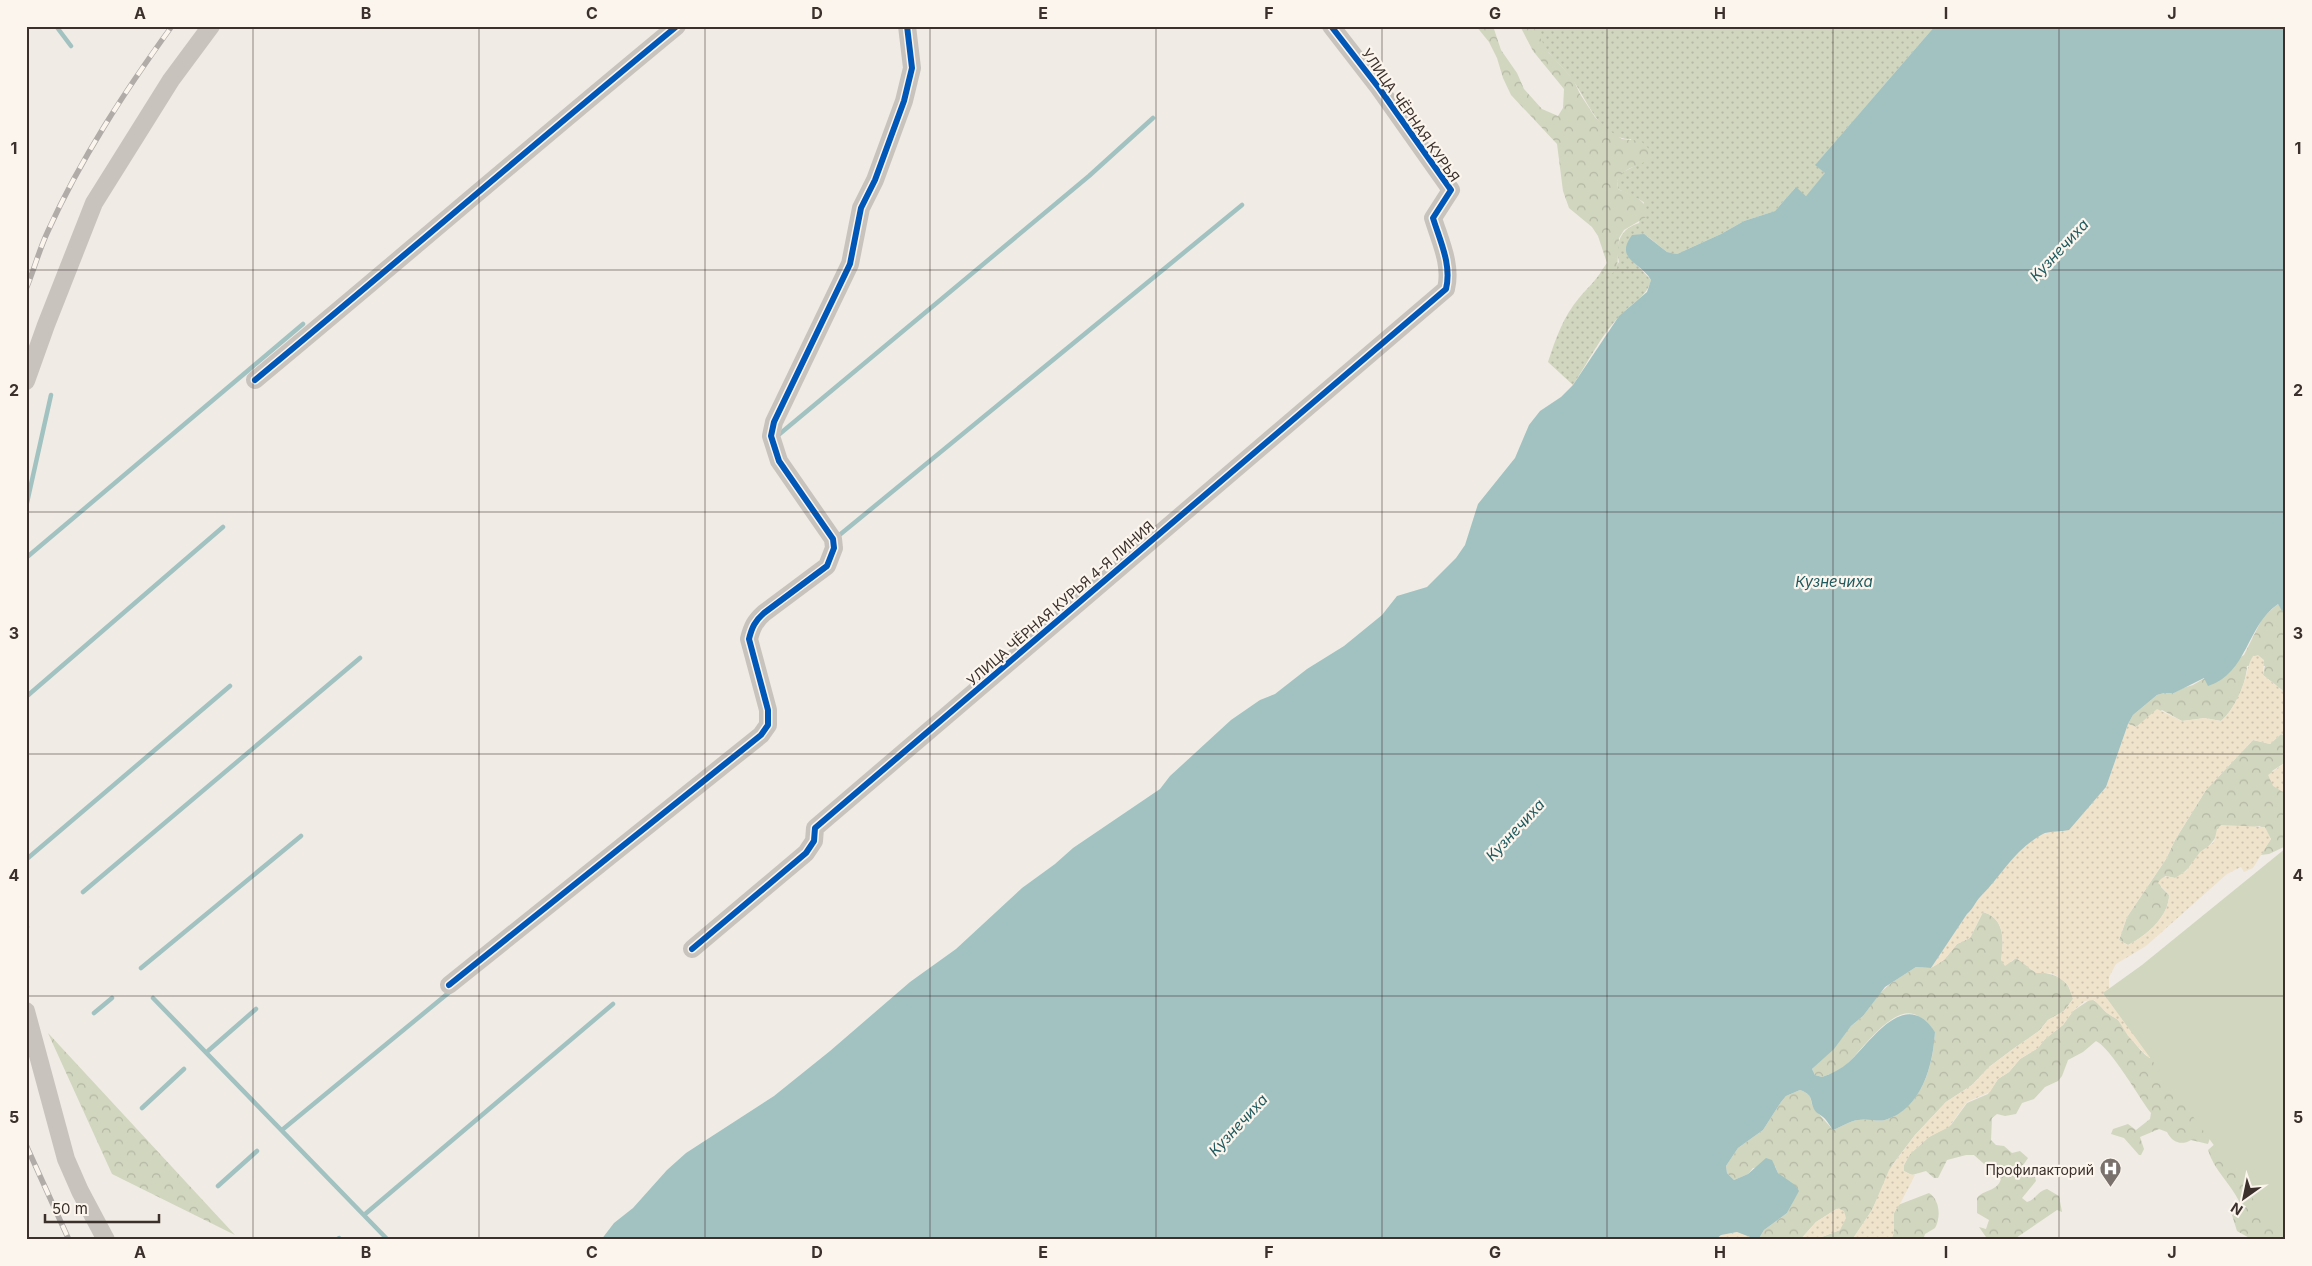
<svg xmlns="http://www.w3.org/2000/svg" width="2312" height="1266" viewBox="0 0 2312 1266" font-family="Inter,sans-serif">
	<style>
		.grass { fill: url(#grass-dots) }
		.forest { fill: url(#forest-crowns) }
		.sand { fill: url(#sand-dots) }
		.pitch { fill: #d1d6bf }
		.water { fill: #a1c2c1 }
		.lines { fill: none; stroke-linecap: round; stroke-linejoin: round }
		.stream { stroke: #a1c2c1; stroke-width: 4.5 }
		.minor { stroke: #c9c3be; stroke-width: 18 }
		.rail-casing { stroke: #b1aca8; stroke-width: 5.5 }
		.rail { stroke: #fbf5ee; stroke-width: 4; stroke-dasharray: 11; stroke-linecap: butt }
		.cycleway-casing { stroke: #fbf5ee; stroke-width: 9 }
		.cycleway { stroke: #0057b8; stroke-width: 6 }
		.grid { fill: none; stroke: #3b302b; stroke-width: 1; stroke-opacity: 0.55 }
		.labels { text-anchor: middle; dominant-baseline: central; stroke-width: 4.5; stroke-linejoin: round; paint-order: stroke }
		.street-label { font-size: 14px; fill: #3b302b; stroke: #fbf5ee }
		.poi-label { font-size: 14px; fill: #3b302b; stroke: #fbf5ee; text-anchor: end }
		.water-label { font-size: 15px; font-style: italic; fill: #1f5a5e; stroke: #fbf5ee }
		.neatline { fill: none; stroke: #3b302b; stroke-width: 2 }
		.grid-label { font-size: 16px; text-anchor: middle; font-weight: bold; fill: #3b302b }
	</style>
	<defs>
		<pattern id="grass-dots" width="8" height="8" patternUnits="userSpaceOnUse" patternTransform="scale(1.25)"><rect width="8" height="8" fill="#d1d6bf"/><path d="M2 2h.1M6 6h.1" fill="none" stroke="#b4b8a4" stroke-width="1.8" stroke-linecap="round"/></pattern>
		<pattern id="forest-crowns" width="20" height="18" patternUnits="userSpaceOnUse" patternTransform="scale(1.25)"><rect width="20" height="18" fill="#d1d6bf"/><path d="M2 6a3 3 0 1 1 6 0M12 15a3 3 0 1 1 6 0" fill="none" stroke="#b4b8a4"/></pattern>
		<pattern id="sand-dots" width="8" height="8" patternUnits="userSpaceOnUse" patternTransform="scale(1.25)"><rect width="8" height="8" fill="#efe3cc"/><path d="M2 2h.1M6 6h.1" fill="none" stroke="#cec3af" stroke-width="1.8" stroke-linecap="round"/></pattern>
	</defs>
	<rect width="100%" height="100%" fill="#f0ebe5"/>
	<path class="grass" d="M 1533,26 L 1935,26 L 1816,164 L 1826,173 L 1806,196 L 1795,188 L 1775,211 L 1744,221 L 1721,234 L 1677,254 L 1667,252 L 1647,236 L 1632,260 L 1651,280 C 1647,296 1635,301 1624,312 C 1603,331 1589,361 1573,385 L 1548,362 C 1556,338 1563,317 1579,298 C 1587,288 1596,281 1602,270 L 1610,275 L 1619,262 C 1615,243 1620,229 1639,223 L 1644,202 L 1618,189 L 1617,181 L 1621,173 L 1637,165 L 1631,139 C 1603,140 1589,105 1576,85 C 1570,75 1562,67 1554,59 C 1545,49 1538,38 1533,26 Z"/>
	<path class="forest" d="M 1476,26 L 1493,26 L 1501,50 L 1517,73 L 1524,89 L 1542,109 L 1558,116 L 1563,108 L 1564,89 L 1533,51 L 1520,26 L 1533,26 L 1549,53 L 1573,79 L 1580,94 L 1595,117 L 1607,129 L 1622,139 L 1641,141 L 1648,148 L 1651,156 C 1641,169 1627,163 1617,181 L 1618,189 C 1632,196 1649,199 1646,217 L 1624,230 L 1619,238 L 1617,270 L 1610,275 L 1602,270 L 1607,263 L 1598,236 L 1592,227 L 1569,208 L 1563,191 L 1557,144 L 1511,95 L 1503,78 L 1497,58 L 1489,42 Z
		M 2278,604 L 2282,610 L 2286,607 L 2286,697 L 2282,690 L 2263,675 L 2265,666 L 2247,666 C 2246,684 2235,709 2221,721 L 2205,718 L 2182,721 L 2162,710 L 2136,727 L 2128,724 L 2133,715 L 2157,695 L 2164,693 L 2174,693 L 2183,688 L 2193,685 L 2244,655 L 2263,617 Z
		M 2281,734 L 2286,736 L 2286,762 L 2272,771 L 2283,792 L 2286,790 L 2286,846 L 2269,854 L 2260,855 L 2271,839 L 2260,826 L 2249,828 L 2233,826 L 2216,836 C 2215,841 2187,870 2181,875 L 2175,878 L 2165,876 L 2161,887 L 2169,895 C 2169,917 2146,936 2128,945 L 2119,940 L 2127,917 L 2166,859 L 2175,840 L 2206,790 L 2253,740 L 2270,744 Z
		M 1983,912 C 2005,918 2004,941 2001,960 L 2011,962 L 2016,958 L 2026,964 L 2030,969 C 2051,976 2067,972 2073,999 L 2064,1011 L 2048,1020 L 2039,1031 L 2013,1049 L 1989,1067 L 1972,1085 L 1946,1102 L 1915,1135 L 1893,1164 L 1872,1210 L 1852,1240 L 1814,1240 L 1840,1230 L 1838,1208 L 1816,1222 L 1800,1240 L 1758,1240 L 1764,1230 L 1787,1213 L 1798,1191 L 1778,1173 L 1775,1166 L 1753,1168 L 1748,1174 L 1734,1180 L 1727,1173 L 1726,1166 L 1738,1148 L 1763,1130 L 1781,1102 L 1786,1096 L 1800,1090 C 1815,1096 1808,1098 1814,1108 C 1817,1112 1829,1125 1833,1130 C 1841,1127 1850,1121 1858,1120 C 1867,1118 1877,1122 1885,1120 C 1922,1107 1933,1067 1935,1032 C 1930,1027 1924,1019 1918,1016 C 1894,1001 1860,1053 1846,1065 C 1838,1071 1830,1074 1822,1077 L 1815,1075 L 1812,1069 L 1833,1049 L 1851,1026 L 1863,1016 L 1880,993 L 1891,983 L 1916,967 L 1931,968 L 1944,960 L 1957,944 L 1970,938 Z
		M 2091,999 C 2098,1002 2101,1007 2106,1012 C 2110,1016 2116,1017 2119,1021 C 2129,1034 2136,1048 2149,1058 L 2151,1057 L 2210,1138 L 2208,1144 L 2191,1140 C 2181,1146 2172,1142 2167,1132 L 2159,1129 L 2140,1137 L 2144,1149 L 2141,1155 L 2139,1155 L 2124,1138 L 2111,1134 L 2113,1129 L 2128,1124 L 2136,1130 L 2150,1119 L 2151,1113 C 2140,1099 2110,1047 2096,1041 L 2083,1052 L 2068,1060 L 2062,1076 L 2058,1081 L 2045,1087 L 2034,1099 L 2022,1103 L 2016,1114 L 2005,1116 L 1997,1114 L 1992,1118 L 1991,1140 L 1996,1145 L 2004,1146 L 2012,1153 L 2020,1151 L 2028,1158 L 2019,1171 L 2026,1177 L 2035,1177 L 2036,1181 L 2022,1198 L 2027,1202 C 2035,1200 2038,1191 2047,1189 L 2059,1196 L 2062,1212 L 2057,1210 L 2013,1240 L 1988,1240 L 1979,1227 L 1986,1229 L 1989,1220 L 1977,1213 L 1977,1198 C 1984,1189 1997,1192 2001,1179 L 1974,1155 L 1966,1155 L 1947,1160 L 1938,1178 L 1934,1178 L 1926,1171 L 1912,1175 L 1904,1171 L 1904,1165 L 1910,1154 L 1929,1137 L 1951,1125 L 1967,1103 L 1988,1094 L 1998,1079 L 2009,1072 L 2020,1059 L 2038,1048 L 2045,1039 L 2063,1025 L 2073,1011 Z
		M 48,1033 L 235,1235 L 112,1174 Z
		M 2216,1143 L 2286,1153 L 2283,1230 L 2279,1240 L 2253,1240 L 2237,1231 L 2231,1212 L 2238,1207 L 2239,1201 C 2230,1183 2214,1170 2208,1150 Z
		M 1929,1193 C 1940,1200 1941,1217 1935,1228 L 1925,1234 L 1923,1240 L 1891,1240 L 1894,1232 L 1894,1213 L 1898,1205 Z"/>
	<path class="sand" d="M 2258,655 L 2264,660 L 2263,675 L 2282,690 L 2286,697 L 2286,736 L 2281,734 L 2270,744 L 2253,740 L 2206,790 L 2175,840 L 2166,859 L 2127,917 L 2119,940 L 2128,945 C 2146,936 2169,916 2169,895 L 2158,883 C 2163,875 2167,876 2175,878 L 2186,871 L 2200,852 L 2214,842 L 2217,829 L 2221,825 L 2265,827 L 2271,839 L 2253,868 L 2244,872 L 2241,867 L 2227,874 L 2146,946 L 2116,964 L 2109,977 L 2109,988 L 2151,1057 L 2149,1058 L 2128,1036 L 2118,1020 L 2107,1013 L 2094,1000 L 2085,1001 L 2073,1011 L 2063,1025 L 2045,1039 L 2038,1048 L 2020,1059 L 2009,1072 L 1998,1079 L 1990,1092 L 1967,1102 L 1949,1127 L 1929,1137 L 1910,1154 L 1904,1165 L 1904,1171 L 1909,1174 L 1915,1175 L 1901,1202 L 1894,1213 L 1894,1232 L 1891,1240 L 1852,1240 L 1872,1210 L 1889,1170 L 1915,1135 L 1946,1102 L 1972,1085 L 1989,1067 L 2013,1049 L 2039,1031 L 2048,1020 L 2064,1011 L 2073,999 L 2068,985 L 2057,976 L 2051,973 L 2036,973 L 2016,958 L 2005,966 L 2001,960 C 2004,941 2005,918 1983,912 L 1970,938 L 1957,944 L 1944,960 L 1931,968 L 1967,914 C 1974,908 1975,902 1981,896 C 2001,875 2026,827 2061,832 L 2078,819 L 2106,787 L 2128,724 L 2136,727 L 2157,709 L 2182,721 L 2205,718 L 2221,721 C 2232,712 2241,692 2245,679 C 2248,670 2248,664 2253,656 Z
		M 2286,762 L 2286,790 L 2283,792 L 2273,786 L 2268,775 Z
		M 1838,1208 L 1844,1211 L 1846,1218 L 1840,1230 L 1814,1240 L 1800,1240 L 1816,1222 Z
		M 1737,1232 L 1745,1233 L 1755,1240 L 1715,1240 L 1721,1235 Z"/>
	<path class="pitch" d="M 2286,848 L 2286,1240 L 2283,1240 L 2103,993 L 2142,965 Z"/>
	<path class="water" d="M 1935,26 L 2286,26 L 2286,607 L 2282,611 L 2278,604 C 2246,626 2248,673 2208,686 L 2204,678 L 2174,693 L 2164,693 L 2157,695 L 2133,715 L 2128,724 L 2106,787 L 2069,830 C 2060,832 2053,831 2045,833 C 2015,848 2003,874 1981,896 C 1975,902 1974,908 1967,914 L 1931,968 L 1916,967 L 1885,987 L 1863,1016 L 1851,1026 L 1834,1049 L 1812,1069 L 1815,1075 L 1822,1077 C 1831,1074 1841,1069 1849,1062 C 1871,1042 1905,986 1935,1032 C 1933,1065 1922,1109 1885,1120 C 1877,1122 1867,1118 1858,1120 C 1850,1121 1841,1127 1833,1130 C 1830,1126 1827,1120 1823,1117 C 1821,1115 1818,1114 1816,1112 C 1808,1101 1816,1096 1800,1090 L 1786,1096 L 1781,1102 L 1763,1130 L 1738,1148 L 1726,1166 L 1727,1173 L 1734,1180 L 1748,1174 L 1766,1158 L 1772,1160 L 1778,1173 L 1795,1185 L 1799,1191 L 1787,1213 L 1764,1230 L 1758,1240 L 1737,1232 L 1721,1235 L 1715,1240 L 601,1240 L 614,1223 L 633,1208 L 667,1170 L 686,1153 L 774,1096 L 830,1051 L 910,982 L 956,949 L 1022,888 L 1055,864 L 1073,848 L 1160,789 L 1170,776 L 1231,720 L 1260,700 L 1275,694 L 1307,669 L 1344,646 L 1382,615 L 1397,596 L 1427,587 L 1456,558 L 1465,545 L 1478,504 L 1515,458 L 1529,425 L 1540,411 L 1561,397 L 1573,385 L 1619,316 L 1647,292 L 1651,280 C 1641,262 1614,260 1632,235 L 1644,234 L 1667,252 L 1677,254 L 1721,234 L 1744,221 L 1775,211 L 1796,187 L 1806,196 L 1825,173 L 1815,165 Z"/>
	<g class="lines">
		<path class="stream" d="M 56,26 L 71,46
			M 776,437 L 1089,176 L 1153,118
			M 26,507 L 51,395
			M 837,537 L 1242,205
			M 26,558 L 303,324
			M 26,697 L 223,527
			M 28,858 L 230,686
			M 83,892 L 360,658
			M 26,922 L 27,927
			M 141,968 L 301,836
			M 153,998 L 388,1240
			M 94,1013 L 112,998
			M 208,1051 L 256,1009
			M 142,1108 L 184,1069
			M 282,1130 L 452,990
			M 218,1186 L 257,1151
			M 364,1215 L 613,1004
			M 336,1240 L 339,1238"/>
		<path class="minor" d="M 255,380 C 396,263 535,143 677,26
			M 26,381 L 46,325 L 94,203 L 171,80 L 211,26
			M 692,949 L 806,853 L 814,841 L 815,828 L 1446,289 C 1452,265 1440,241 1433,218 L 1451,190 L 1379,88 L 1331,26
			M 449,985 L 761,735 L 768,725 L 768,710 L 749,639 C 752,627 755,621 764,613 L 827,566 L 834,548 L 833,539 L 779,461 L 771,436 L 774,422 L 850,264 L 861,208 L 875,180 L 904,101 L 912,68 L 907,26
			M 26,1011 L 66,1159 L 80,1191 L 106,1240"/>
		<defs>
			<path id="rail" d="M 26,289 C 34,270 39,250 48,231 C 81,158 125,91 172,26
				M 26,1145 L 69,1240"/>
		</defs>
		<use href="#rail" class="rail-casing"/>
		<use href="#rail" class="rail"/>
		<defs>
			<path id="cycleway" d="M 255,380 C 396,263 535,143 677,26
				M 692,949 L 806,853 L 814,841 L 815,828 L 1446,289 C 1452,265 1440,241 1433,218 L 1451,190 L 1379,88 L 1331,26
				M 449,985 L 761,735 L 768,725 L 768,710 L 749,639 C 752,627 755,621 764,613 L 827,566 L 834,548 L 833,539 L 779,461 L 771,436 L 774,422 L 850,264 L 861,208 L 875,180 L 904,101 L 912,68 L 907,26"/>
		</defs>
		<use href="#cycleway" class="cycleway-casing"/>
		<use href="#cycleway" class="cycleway"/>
	</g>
	<path class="grid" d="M 253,26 L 253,1240M 479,26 L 479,1240M 705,26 L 705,1240M 930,26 L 930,1240M 1156,26 L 1156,1240M 1382,26 L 1382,1240M 1607,26 L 1607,1240M 1833,26 L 1833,1240M 2059,26 L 2059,1240M 26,270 L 2286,270M 26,512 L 2286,512M 26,754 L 2286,754M 26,996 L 2286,996"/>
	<defs>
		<symbol id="hospital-pin" viewBox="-11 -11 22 30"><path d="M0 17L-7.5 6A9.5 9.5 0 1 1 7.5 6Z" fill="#7a716c" stroke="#fbf5ee"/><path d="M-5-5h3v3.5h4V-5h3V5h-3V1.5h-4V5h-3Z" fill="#fff"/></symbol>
	</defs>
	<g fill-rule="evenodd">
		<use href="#hospital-pin" x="2098" y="1156" width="25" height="34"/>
	</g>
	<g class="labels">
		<g class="street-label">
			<text transform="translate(1411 115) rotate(55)">УЛИЦА ЧЁРНАЯ КУРЬЯ</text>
			<text transform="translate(1060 603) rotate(-41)">УЛИЦА ЧЁРНАЯ КУРЬЯ 4-Я ЛИНИЯ</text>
		</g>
		<g class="poi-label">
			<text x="2094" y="1169">Профилакторий</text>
		</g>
		<g class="water-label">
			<text transform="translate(2059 250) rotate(-47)">Кузнечиха</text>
			<text x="1834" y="581">Кузнечиха</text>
			<text transform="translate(1515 830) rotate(-47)">Кузнечиха</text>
			<text transform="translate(1238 1125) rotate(-47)">Кузнечиха</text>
		</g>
	</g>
	<rect width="2312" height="1266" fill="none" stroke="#fbf5ee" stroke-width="55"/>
	<g transform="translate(2244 1198) rotate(213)" stroke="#fbf5ee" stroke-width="4" paint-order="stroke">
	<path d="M0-4L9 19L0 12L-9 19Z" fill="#3b302b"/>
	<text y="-8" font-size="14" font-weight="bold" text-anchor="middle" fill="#3b302b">N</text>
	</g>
	<path d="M45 1214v8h114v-8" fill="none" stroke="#3b302b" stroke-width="2.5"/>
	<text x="52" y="1214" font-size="15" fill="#3b302b" stroke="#fbf5ee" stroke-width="4" paint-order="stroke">50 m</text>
	<rect x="28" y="28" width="2256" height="1210" class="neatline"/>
	<g class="grid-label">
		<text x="140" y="19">A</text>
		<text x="366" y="19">B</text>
		<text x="592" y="19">C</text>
		<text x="817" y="19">D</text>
		<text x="1043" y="19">E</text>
		<text x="1269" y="19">F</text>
		<text x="1495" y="19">G</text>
		<text x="1720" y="19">H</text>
		<text x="1946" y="19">I</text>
		<text x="2172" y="19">J</text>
		<text x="14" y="154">1</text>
		<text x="2298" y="154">1</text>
		<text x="14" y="396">2</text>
		<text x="2298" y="396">2</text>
		<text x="14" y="639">3</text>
		<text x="2298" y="639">3</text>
		<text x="14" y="881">4</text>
		<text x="2298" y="881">4</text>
		<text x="14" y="1123">5</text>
		<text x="2298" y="1123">5</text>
		<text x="140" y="1258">A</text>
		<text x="366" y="1258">B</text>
		<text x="592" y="1258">C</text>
		<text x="817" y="1258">D</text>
		<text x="1043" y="1258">E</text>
		<text x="1269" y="1258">F</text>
		<text x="1495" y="1258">G</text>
		<text x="1720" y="1258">H</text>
		<text x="1946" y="1258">I</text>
		<text x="2172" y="1258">J</text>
	</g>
</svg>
